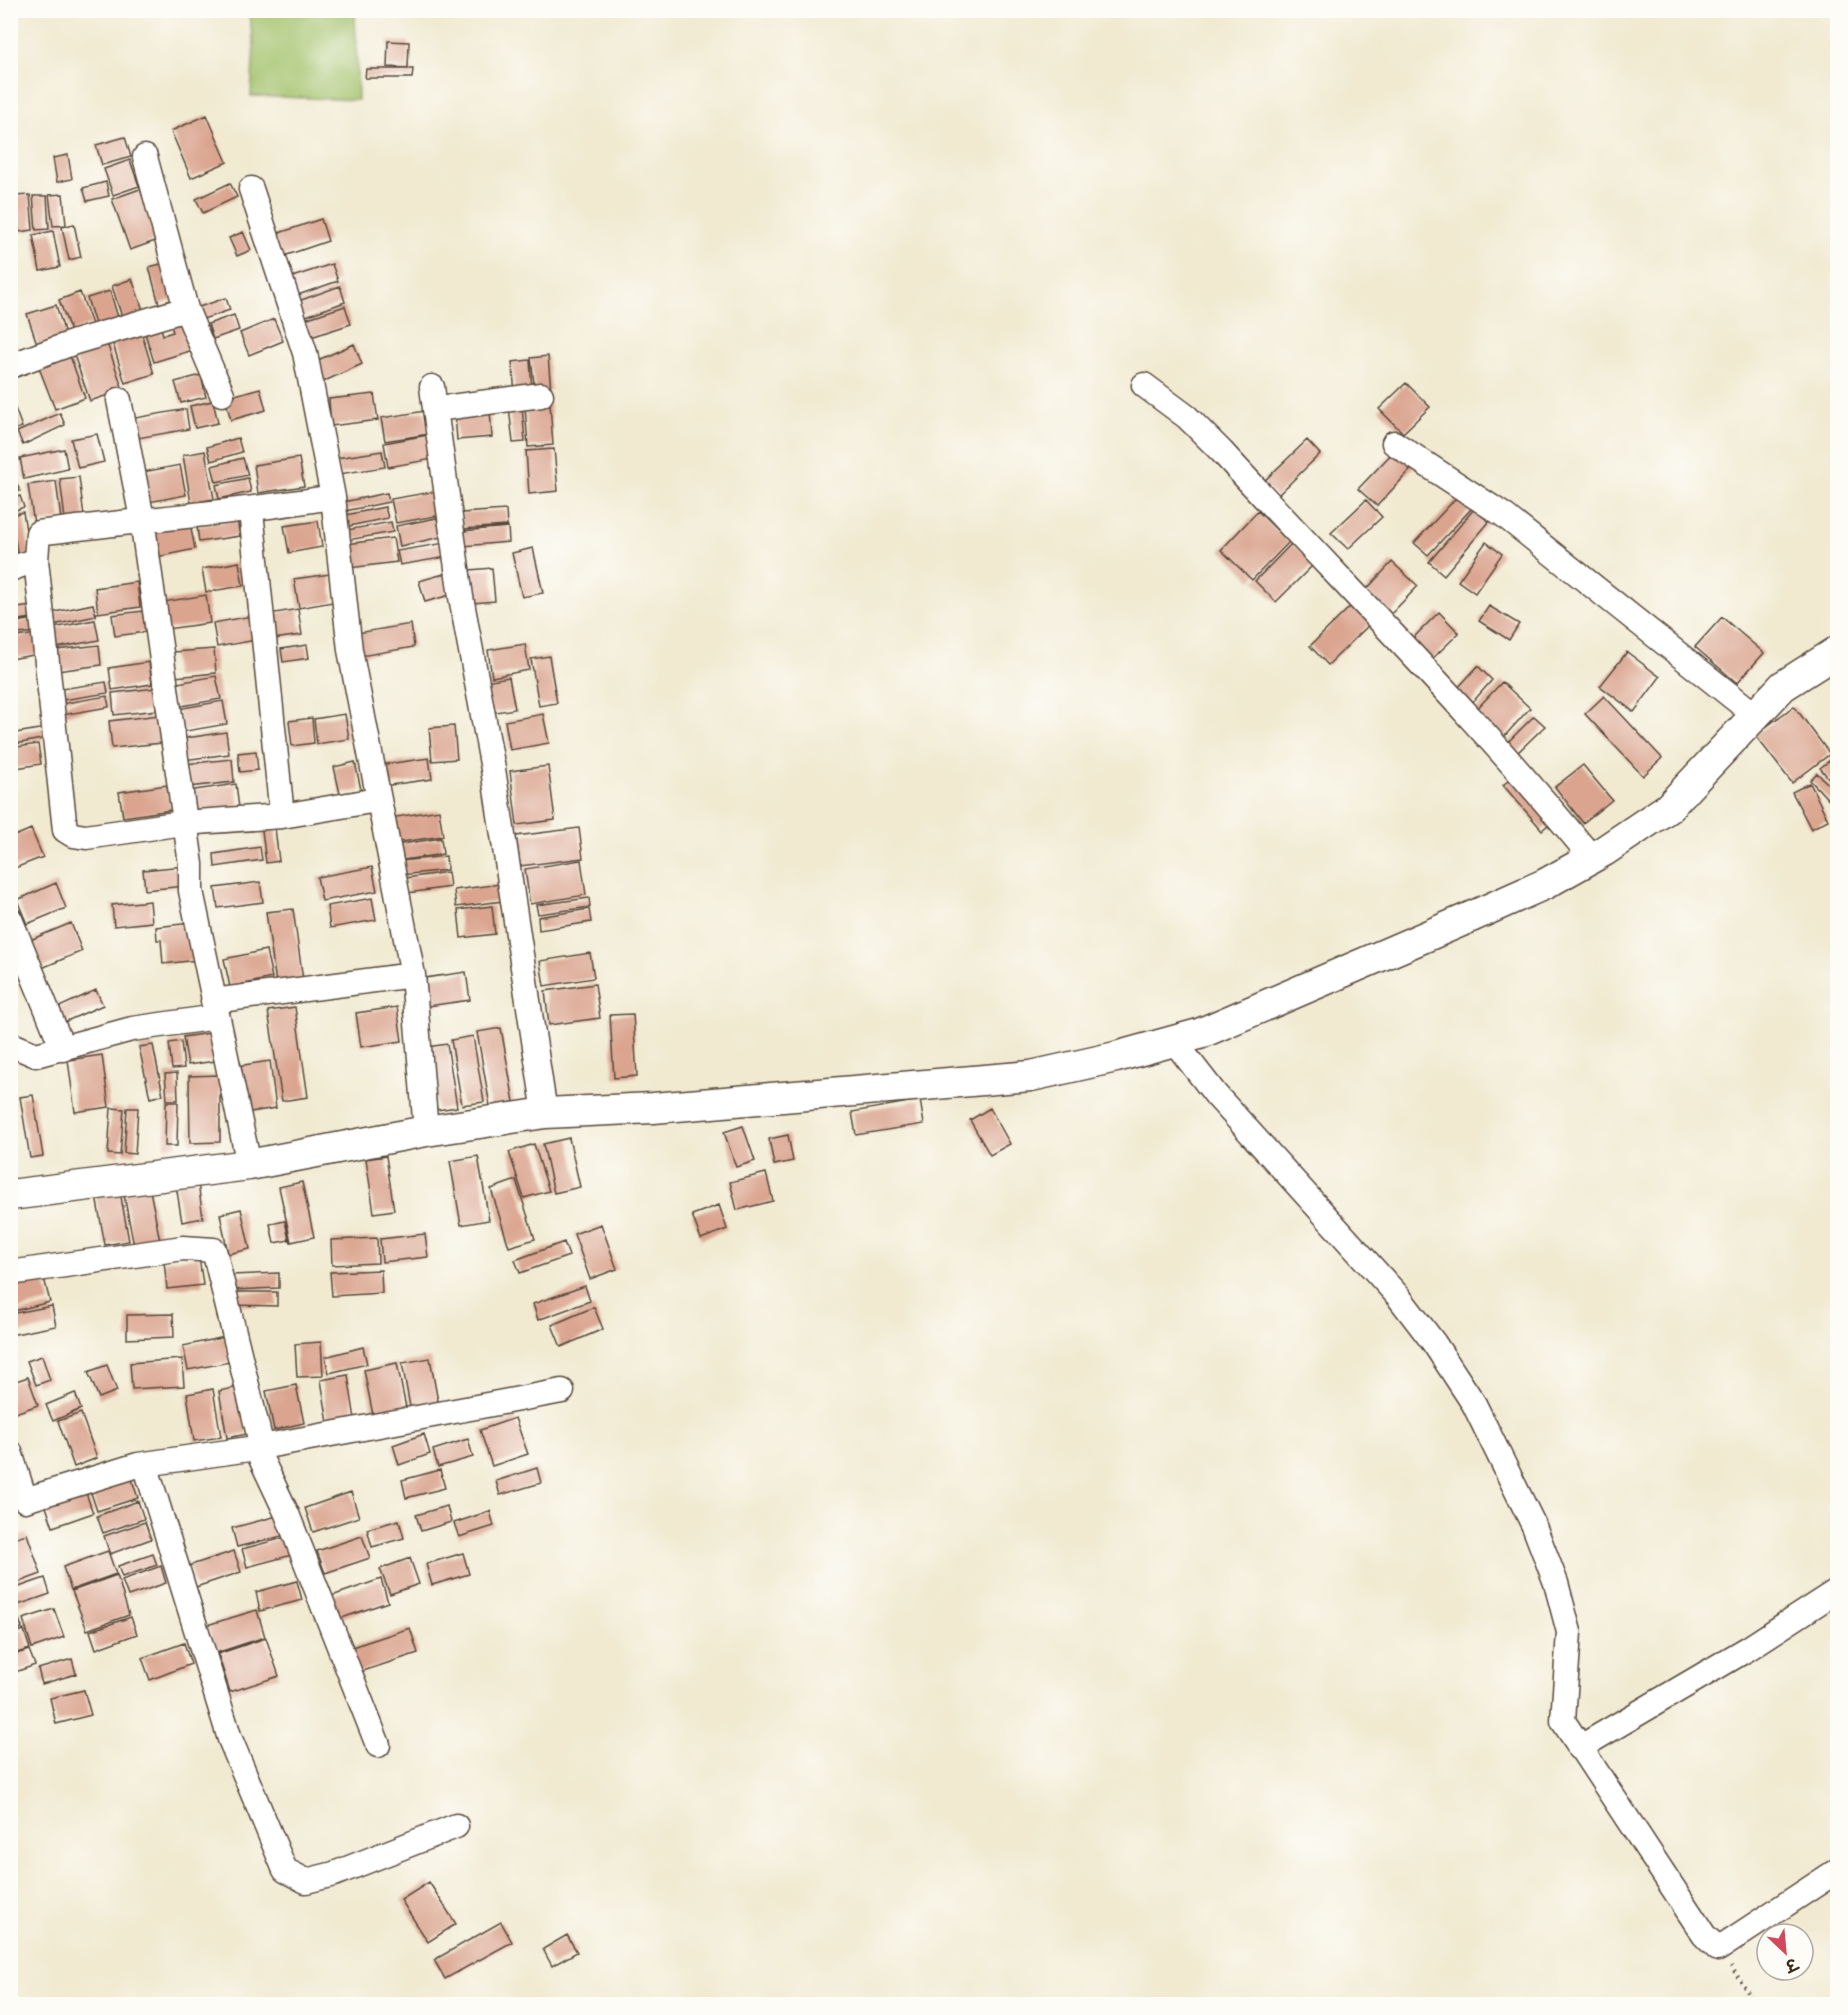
<svg xmlns="http://www.w3.org/2000/svg" width="1848" height="2015" viewBox="0 0 1848 2015" font-family="'Patrick Hand','Playpen Sans Deva',sans-serif">
	<style>
		.green { fill: #a0c169; stroke: #6e7644; stroke-width: 1.5 }
		.building { fill: #daa48f }
		.lines { fill: none; stroke-linecap: round; stroke-linejoin: round }
		.minor-casing { stroke: #564739; stroke-width: 27 }
		.major-casing { stroke: #564739; stroke-width: 33 }
		.path { stroke: #564739; stroke-width: 4; stroke-dasharray: 1.5 4.5; stroke-linecap: butt }
		.minor { stroke: #fff; stroke-width: 24 }
		.major { stroke: #fff; stroke-width: 30 }
	</style>
	<rect width="100%" height="100%" fill="#fdfcf7"/>
	<filter id="ink" filterUnits="userSpaceOnUse"><feTurbulence type="fractalNoise" baseFrequency=".0167" numOctaves="2"/><feDisplacementMap in="SourceGraphic" scale="12" xChannelSelector="R" yChannelSelector="G"/><feConvolveMatrix kernelMatrix="1 2 1 2 8 2 1 2 1" color-interpolation-filters="sRGB"/></filter>
	<filter id="wash" filterUnits="userSpaceOnUse"><feTurbulence type="fractalNoise" baseFrequency=".008" numOctaves="4" result="noise"/><feDisplacementMap in="SourceGraphic" scale="24" xChannelSelector="R" yChannelSelector="G"/><feGaussianBlur stdDeviation="1.35" result="paint"/><feColorMatrix in="noise" values="0 0 0 0 0 0 0 0 0 0 0 0 0 0 0 0 0 1.4 0 .05"/><feComposite in="paint" operator="in"/></filter>
	<g filter="url(#wash)">
		<rect width="100%" height="100%" fill="#f1ead1"/>
		<path class="green" d="M 248,11 L 355,11 L 358,100 L 251,96 L 254,44 Z"/>
		<g id="blocks">
			<path class="building" d="M 388,41 L 409,42 L 408,68 L 387,67 Z
				M 366,69 L 413,69 L 412,78 L 365,78 Z
				M 207,115 L 227,162 L 191,178 L 171,131 Z
				M 125,137 L 131,157 L 102,165 L 96,145 Z
				M 68,155 L 72,179 L 57,182 L 53,158 Z
				M 130,160 L 139,186 L 113,195 L 104,169 Z
				M 106,182 L 109,196 L 87,201 L 83,188 Z
				M 230,183 L 237,197 L 203,213 L 196,199 Z
				M 140,189 L 158,240 L 130,250 L 112,199 Z
				M 63,194 L 66,225 L 53,226 L 49,195 Z
				M 30,195 L 33,230 L 19,232 L 15,196 Z
				M 33,196 L 47,196 L 49,229 L 36,230 Z
				M 321,219 L 328,241 L 281,257 L 273,235 Z
				M 74,224 L 81,257 L 69,260 L 62,227 Z
				M 53,231 L 60,267 L 40,271 L 33,235 Z
				M 243,232 L 251,250 L 237,256 L 229,238 Z
				M 165,263 L 176,299 L 159,304 L 149,267 Z
				M 332,264 L 338,281 L 292,297 L 286,279 Z
				M 132,279 L 144,313 L 123,320 L 112,286 Z
				M 340,286 L 345,302 L 298,319 L 293,303 Z
				M 110,291 L 120,324 L 97,331 L 87,298 Z
				M 80,292 L 92,324 L 71,332 L 59,300 Z
				M 226,298 L 230,310 L 197,321 L 193,309 Z
				M 56,305 L 67,340 L 39,350 L 27,314 Z
				M 345,306 L 351,324 L 305,339 L 299,321 Z
				M 181,315 L 193,350 L 154,362 L 143,327 L 159,322 L 163,335 L 173,332 L 169,319 Z
				M 234,315 L 239,330 L 213,339 L 208,324 Z
				M 274,319 L 283,341 L 249,355 L 240,333 Z
				M 139,325 L 154,374 L 125,383 L 110,334 Z
				M 106,340 L 123,390 L 90,401 L 73,352 Z
				M 354,344 L 362,364 L 318,384 L 309,364 Z
				M 69,353 L 85,398 L 55,409 L 38,365 Z
				M 548,356 L 551,391 L 535,392 L 531,358 Z
				M 530,360 L 532,391 L 515,393 L 512,362 Z
				M 201,375 L 206,397 L 181,403 L 175,382 Z
				M 1406,383 L 1430,407 L 1403,433 L 1379,409 Z
				M 260,388 L 266,410 L 231,420 L 225,398 Z
				M 374,394 L 378,420 L 331,426 L 329,399 Z
				M 10,395 L 22,427 L 10,431 Z
				M 213,401 L 218,423 L 195,428 L 190,406 Z
				M 550,404 L 553,445 L 528,447 L 525,406 Z
				M 522,406 L 525,442 L 513,443 L 509,407 Z
				M 186,409 L 189,429 L 138,438 L 135,418 Z
				M 425,411 L 429,434 L 385,441 L 381,418 Z
				M 490,411 L 492,437 L 457,440 L 455,414 Z
				M 60,413 L 65,425 L 23,445 L 17,432 Z
				M 97,434 L 104,462 L 78,468 L 71,439 Z
				M 428,435 L 433,459 L 388,467 L 384,443 Z
				M 238,438 L 242,452 L 211,461 L 207,447 Z
				M 1307,440 L 1320,454 L 1276,497 L 1262,483 Z
				M 1397,448 L 1415,465 L 1377,506 L 1358,489 Z
				M 64,449 L 68,469 L 24,479 L 20,458 Z
				M 554,449 L 558,491 L 529,494 L 526,451 Z
				M 205,451 L 214,499 L 191,503 L 183,455 Z
				M 382,451 L 385,467 L 339,474 L 337,458 Z
				M 243,458 L 248,475 L 216,482 L 212,466 Z
				M 299,458 L 304,486 L 258,493 L 254,465 Z
				M 180,465 L 186,495 L 149,502 L 143,472 Z
				M 79,477 L 85,524 L 66,527 L 60,479 Z
				M 248,478 L 251,492 L 219,499 L 216,485 Z
				M 15,479 L 20,491 L 10,494 L 10,481 Z
				M 56,481 L 61,519 L 34,524 L 28,485 Z
				M 437,491 L 442,515 L 396,523 L 391,499 Z
				M 387,493 L 389,502 L 340,512 L 338,503 Z
				M 1459,495 L 1472,508 L 1428,555 L 1414,543 Z
				M 20,496 L 24,507 L 10,512 L 10,499 Z
				M 1366,500 L 1382,517 L 1348,549 L 1331,533 Z
				M 385,507 L 388,518 L 344,527 L 341,516 Z
				M 1474,509 L 1489,522 L 1444,575 L 1429,562 Z
				M 506,510 L 507,526 L 462,529 L 461,513 Z
				M 1258,511 L 1289,542 L 1252,580 L 1221,550 Z
				M 23,512 L 30,555 L 18,557 L 11,515 Z
				M 437,518 L 441,537 L 400,546 L 396,526 Z
				M 189,519 L 195,549 L 152,558 L 146,528 Z
				M 237,520 L 240,536 L 199,542 L 197,526 Z
				M 318,521 L 322,547 L 289,553 L 284,526 Z
				M 391,522 L 393,532 L 343,541 L 341,531 Z
				M 508,527 L 509,542 L 463,546 L 462,531 Z
				M 393,538 L 397,562 L 349,568 L 346,544 Z
				M 1486,542 L 1502,554 L 1475,593 L 1458,581 Z
				M 445,543 L 447,557 L 400,565 L 397,551 Z
				M 1292,543 L 1314,564 L 1276,602 L 1255,581 Z
				M 533,548 L 543,593 L 522,597 L 512,553 Z
				M 239,562 L 243,586 L 206,592 L 202,569 Z
				M 1392,562 L 1418,586 L 1391,614 L 1365,591 Z
				M 492,568 L 495,601 L 473,603 L 470,570 Z
				M 451,572 L 457,593 L 425,602 L 419,581 Z
				M 330,574 L 333,602 L 299,608 L 294,579 Z
				M 137,582 L 140,607 L 98,613 L 95,588 Z
				M 206,595 L 210,623 L 167,629 L 163,602 Z
				M 93,604 L 96,616 L 53,625 L 50,613 Z
				M 1353,604 L 1372,622 L 1328,665 L 1310,646 Z
				M 32,606 L 33,618 L 10,621 L 10,609 Z
				M 1489,606 L 1519,624 L 1509,640 L 1479,621 Z
				M 298,609 L 302,635 L 273,639 L 269,614 Z
				M 143,611 L 145,632 L 115,636 L 112,615 Z
				M 1439,612 L 1459,633 L 1429,662 L 1409,642 Z
				M 257,615 L 262,639 L 217,647 L 213,623 Z
				M 1722,617 L 1764,653 L 1737,683 L 1695,647 Z
				M 34,619 L 36,632 L 10,635 L 10,623 Z
				M 95,620 L 99,640 L 56,648 L 53,628 Z
				M 411,624 L 414,647 L 361,656 L 357,633 Z
				M 36,634 L 40,654 L 10,659 L 10,638 Z
				M 525,644 L 529,670 L 492,677 L 488,650 Z
				M 99,645 L 101,665 L 58,671 L 56,650 Z
				M 307,645 L 309,658 L 283,662 L 281,649 Z
				M 214,649 L 216,673 L 175,677 L 173,652 Z
				M 1627,652 L 1660,677 L 1634,712 L 1600,686 Z
				M 549,656 L 557,703 L 539,706 L 531,659 Z
				M 149,662 L 152,684 L 112,690 L 109,668 Z
				M 1478,666 L 1492,680 L 1471,704 L 1456,690 Z
				M 216,676 L 221,699 L 176,707 L 172,684 Z
				M 509,677 L 515,709 L 490,713 L 485,681 Z
				M 106,682 L 108,693 L 63,700 L 61,689 Z
				M 1502,682 L 1530,708 L 1501,740 L 1473,713 Z
				M 156,688 L 158,710 L 114,715 L 112,693 Z
				M 107,696 L 109,707 L 62,715 L 60,704 Z
				M 1604,696 L 1662,758 L 1643,776 L 1585,714 Z
				M 223,701 L 227,724 L 181,732 L 177,709 Z
				M 1794,706 L 1830,754 L 1792,783 L 1755,735 Z
				M 345,714 L 349,739 L 317,744 L 314,719 Z
				M 543,714 L 549,743 L 510,750 L 505,721 Z
				M 160,715 L 162,743 L 112,748 L 109,721 Z
				M 1534,716 L 1545,726 L 1515,755 L 1505,745 Z
				M 312,718 L 314,743 L 292,746 L 289,721 Z
				M 454,726 L 457,759 L 432,761 L 429,728 Z
				M 45,728 L 47,738 L 10,745 L 10,734 Z
				M 226,732 L 229,754 L 183,760 L 180,739 Z
				M 38,744 L 41,764 L 10,769 L 10,748 Z
				M 256,751 L 258,770 L 240,772 L 238,753 Z
				M 1838,754 L 1838,789 L 1820,768 Z
				M 429,758 L 432,779 L 383,786 L 380,765 Z
				M 232,759 L 234,782 L 188,787 L 185,764 Z
				M 355,762 L 361,790 L 340,794 L 334,767 Z
				M 1583,765 L 1612,800 L 1583,823 L 1555,787 Z
				M 548,766 L 555,820 L 517,825 L 510,771 Z
				M 1817,773 L 1838,794 L 1838,810 L 1810,780 Z
				M 1515,775 L 1554,820 L 1542,830 L 1503,785 Z
				M 1810,783 L 1828,820 L 1811,829 L 1792,792 Z
				M 236,784 L 239,808 L 192,815 L 188,791 Z
				M 167,785 L 171,810 L 123,817 L 119,792 Z
				M 439,810 L 443,836 L 394,843 L 390,818 Z
				M 274,820 L 279,861 L 266,863 L 261,822 Z
				M 579,828 L 583,858 L 520,866 L 516,836 Z
				M 31,829 L 43,857 L 10,870 L 10,838 Z
				M 441,838 L 443,854 L 397,861 L 395,845 Z
				M 260,847 L 262,860 L 215,867 L 214,854 Z
				M 446,856 L 447,870 L 401,875 L 400,861 Z
				M 581,860 L 586,895 L 530,904 L 525,869 Z
				M 184,866 L 185,886 L 145,890 L 143,870 Z
				M 372,867 L 377,891 L 322,901 L 317,877 Z
				M 448,872 L 450,887 L 408,893 L 406,878 Z
				M 260,882 L 263,902 L 218,908 L 215,888 Z
				M 56,883 L 66,908 L 27,924 L 17,900 Z
				M 501,884 L 503,901 L 456,907 L 454,890 Z
				M 372,898 L 376,920 L 330,928 L 327,906 Z
				M 589,898 L 590,907 L 538,914 L 536,905 Z
				M 150,901 L 152,922 L 114,926 L 112,905 Z
				M 492,906 L 495,934 L 461,938 L 458,910 Z
				M 293,909 L 304,987 L 277,991 L 266,912 Z
				M 589,909 L 591,922 L 539,930 L 538,917 Z
				M 71,923 L 82,951 L 42,968 L 30,940 Z
				M 191,923 L 197,960 L 163,964 L 161,940 L 157,940 L 156,927 Z
				M 266,950 L 272,978 L 230,987 L 224,959 Z
				M 590,953 L 594,978 L 544,986 L 540,961 Z
				M 466,972 L 470,1000 L 421,1007 L 418,979 Z
				M 595,984 L 600,1018 L 549,1025 L 545,991 Z
				M 96,990 L 103,1005 L 62,1023 L 55,1009 Z
				M 295,1007 L 308,1097 L 282,1101 L 268,1011 Z
				M 397,1007 L 402,1041 L 361,1047 L 356,1013 Z
				M 633,1014 L 637,1076 L 614,1078 L 610,1015 Z
				M 501,1028 L 514,1102 L 490,1106 L 477,1032 Z
				M 210,1033 L 215,1061 L 188,1065 L 183,1037 Z
				M 473,1036 L 484,1102 L 462,1105 L 451,1040 Z
				M 181,1041 L 184,1068 L 172,1069 L 169,1043 Z
				M 447,1044 L 457,1107 L 437,1110 L 427,1047 Z
				M 153,1045 L 163,1095 L 150,1098 L 139,1047 Z
				M 102,1055 L 109,1107 L 75,1112 L 68,1060 Z
				M 270,1061 L 276,1108 L 244,1113 L 238,1066 Z
				M 177,1073 L 178,1100 L 167,1100 L 165,1074 Z
				M 220,1075 L 220,1142 L 190,1143 L 189,1076 Z
				M 33,1095 L 43,1156 L 30,1158 L 20,1097 Z
				M 920,1100 L 924,1124 L 856,1135 L 852,1112 Z
				M 166,1102 L 178,1102 L 177,1146 L 165,1146 Z
				M 111,1108 L 124,1109 L 120,1155 L 108,1154 Z
				M 127,1108 L 138,1108 L 135,1154 L 124,1153 Z
				M 990,1108 L 1010,1144 L 990,1155 L 970,1120 Z
				M 743,1126 L 755,1161 L 736,1167 L 724,1132 Z
				M 788,1135 L 793,1161 L 774,1165 L 769,1139 Z
				M 569,1138 L 580,1187 L 554,1193 L 543,1144 Z
				M 534,1144 L 549,1191 L 524,1198 L 509,1152 Z
				M 386,1156 L 394,1210 L 374,1213 L 366,1159 Z
				M 478,1156 L 489,1220 L 461,1225 L 450,1161 Z
				M 766,1173 L 773,1201 L 737,1210 L 730,1182 Z
				M 197,1176 L 203,1218 L 182,1222 L 175,1179 Z
				M 148,1180 L 161,1246 L 135,1251 L 122,1185 Z
				M 516,1180 L 535,1239 L 509,1247 L 491,1189 Z
				M 302,1182 L 314,1237 L 291,1242 L 279,1187 Z
				M 119,1186 L 129,1241 L 105,1245 L 95,1191 Z
				M 719,1205 L 727,1229 L 701,1239 L 692,1215 Z
				M 241,1209 L 250,1249 L 228,1254 L 220,1214 Z
				M 285,1221 L 289,1240 L 274,1243 L 270,1224 Z
				M 601,1224 L 617,1269 L 590,1279 L 574,1234 Z
				M 425,1234 L 428,1257 L 382,1262 L 380,1239 Z
				M 377,1238 L 378,1263 L 332,1265 L 331,1240 Z
				M 564,1242 L 569,1256 L 520,1273 L 515,1260 Z
				M 199,1257 L 203,1285 L 167,1289 L 164,1261 Z
				M 381,1270 L 382,1293 L 332,1296 L 330,1272 Z
				M 279,1273 L 279,1288 L 232,1290 L 231,1275 Z
				M 44,1278 L 50,1302 L 10,1312 L 10,1287 Z
				M 585,1286 L 590,1301 L 538,1320 L 533,1304 Z
				M 231,1292 L 277,1292 L 277,1306 L 231,1305 Z
				M 52,1306 L 56,1326 L 10,1335 L 10,1314 Z
				M 594,1307 L 603,1329 L 561,1347 L 552,1325 Z
				M 173,1314 L 174,1337 L 127,1339 L 127,1315 Z
				M 225,1337 L 230,1362 L 188,1370 L 183,1346 Z
				M 321,1342 L 323,1376 L 297,1377 L 295,1344 Z
				M 363,1347 L 367,1364 L 329,1373 L 325,1357 Z
				M 42,1356 L 50,1380 L 36,1385 L 27,1361 Z
				M 430,1358 L 439,1407 L 411,1412 L 402,1363 Z
				M 182,1359 L 184,1386 L 132,1389 L 130,1363 Z
				M 397,1363 L 406,1408 L 373,1415 L 364,1370 Z
				M 107,1365 L 117,1391 L 99,1398 L 88,1372 Z
				M 348,1375 L 355,1419 L 328,1423 L 321,1380 Z
				M 28,1377 L 38,1405 L 10,1415 L 10,1383 Z
				M 296,1385 L 304,1423 L 274,1430 L 266,1391 Z
				M 239,1387 L 247,1434 L 227,1438 L 219,1391 Z
				M 213,1389 L 221,1437 L 194,1441 L 187,1394 Z
				M 75,1393 L 81,1409 L 53,1421 L 46,1405 Z
				M 81,1413 L 97,1458 L 74,1467 L 58,1421 Z
				M 515,1418 L 528,1454 L 492,1466 L 480,1430 Z
				M 424,1434 L 430,1454 L 399,1465 L 393,1445 Z
				M 468,1439 L 473,1457 L 438,1467 L 433,1450 Z
				M 537,1468 L 541,1483 L 500,1495 L 496,1481 Z
				M 440,1470 L 445,1488 L 406,1498 L 402,1480 Z
				M 130,1474 L 138,1498 L 97,1511 L 89,1487 Z
				M 84,1487 L 93,1513 L 53,1527 L 44,1501 Z
				M 351,1492 L 359,1517 L 313,1532 L 305,1508 Z
				M 138,1501 L 144,1519 L 103,1533 L 97,1516 Z
				M 447,1506 L 451,1522 L 421,1531 L 416,1515 Z
				M 490,1511 L 494,1526 L 459,1537 L 454,1523 Z
				M 281,1515 L 286,1535 L 237,1547 L 232,1528 Z
				M 399,1520 L 404,1538 L 372,1547 L 367,1529 Z
				M 145,1522 L 151,1539 L 110,1554 L 104,1536 Z
				M 27,1534 L 41,1574 L 11,1585 L 10,1539 Z
				M 362,1536 L 370,1558 L 325,1573 L 317,1551 Z
				M 287,1537 L 292,1555 L 247,1567 L 242,1549 Z
				M 108,1551 L 116,1574 L 71,1590 L 63,1567 Z
				M 234,1551 L 241,1572 L 196,1587 L 188,1566 Z
				M 463,1553 L 469,1574 L 432,1585 L 426,1564 Z
				M 153,1554 L 157,1565 L 122,1577 L 118,1566 Z
				M 410,1558 L 419,1584 L 390,1594 L 380,1569 Z
				M 161,1566 L 166,1583 L 128,1596 L 122,1580 Z
				M 117,1575 L 129,1615 L 87,1630 L 72,1591 Z
				M 45,1578 L 50,1594 L 18,1605 L 13,1589 Z
				M 381,1579 L 388,1602 L 336,1620 L 329,1597 Z
				M 297,1581 L 302,1600 L 260,1611 L 256,1592 Z
				M 14,1604 L 22,1628 L 10,1632 L 10,1606 Z
				M 54,1609 L 64,1637 L 32,1648 L 23,1619 Z
				M 257,1610 L 265,1637 L 216,1653 L 207,1625 Z
				M 131,1617 L 137,1634 L 96,1649 L 90,1631 Z
				M 410,1628 L 418,1653 L 357,1673 L 349,1648 Z
				M 24,1630 L 30,1649 L 10,1655 L 10,1634 Z
				M 266,1638 L 279,1676 L 230,1692 L 218,1654 Z
				M 184,1643 L 191,1664 L 150,1680 L 142,1658 Z
				M 29,1650 L 35,1665 L 10,1674 L 10,1656 Z
				M 72,1659 L 76,1674 L 42,1684 L 38,1669 Z
				M 84,1690 L 91,1715 L 56,1724 L 50,1698 Z
				M 429,1882 L 456,1924 L 428,1942 L 401,1900 Z
				M 501,1922 L 512,1942 L 445,1979 L 434,1960 Z
				M 567,1935 L 577,1952 L 552,1966 L 543,1949 Z"/>
		</g>
	</g>
	<g filter="url(#ink)">
		<use href="#blocks" fill-opacity="0" stroke="#564739" stroke-width="1.5"/>
		<g class="lines">
			<defs>
				<path id="minor" d="M 145,157 L 186,309
					M 251,189 L 305,353 L 333,497 C 235,513 136,520 38,533 L 36,560 L 65,830 L 73,835 L 86,837 L 183,823 L 282,816
					M 10,366 L 75,342 L 186,309 L 222,394
					M 1144,385 L 1187,417 L 1222,452 C 1346,587 1476,716 1592,858
					M 432,387 L 461,597 L 493,769 L 545,1113
					M 119,400 L 142,519 L 191,864 L 191,891 L 249,1165
					M 436,409 L 541,395
					M 1394,443 L 1505,516 L 1755,715
					M 333,497 L 350,650 L 413,975 L 426,1131
					M 251,511 L 282,816 L 377,800
					M 10,569 L 36,560
					M 10,919 L 63,1049
					M 213,1001 L 413,975
					M 1174,1041 L 1216,1095 L 1398,1296 L 1434,1343 L 1474,1404 L 1534,1526 L 1556,1583 L 1569,1632 L 1563,1721 L 1704,1935 L 1718,1949 L 1838,1870
					M 10,1044 L 36,1055 L 132,1029 L 217,1017
					M 10,1273 L 183,1248 L 214,1250 L 260,1439 L 256,1448 L 287,1514 L 378,1745
					M 10,1452 L 25,1500 L 138,1465 L 256,1448 L 562,1391
					M 145,1464 L 230,1739 L 285,1870 L 306,1881 L 334,1874 L 456,1826
					M 1579,1748 L 1749,1648 L 1838,1590"/>
				<path id="major" d="M 10,1195 L 249,1165 L 426,1131 L 545,1113 L 653,1108 L 1031,1076 L 1116,1057 L 1199,1034 L 1464,920 L 1545,884 L 1604,851 L 1668,808 L 1783,686 L 1838,651"/>
			</defs>
			<use href="#minor" class="minor-casing"/>
			<use href="#major" class="major-casing"/>
			<path class="path" d="M 1731,1966 L 1755,2004"/>
			<use href="#minor" class="minor"/>
			<use href="#major" class="major"/>
		</g>
	</g>
	<rect width="1848" height="2015" fill="none" stroke="#fdfcf7" stroke-width="36"/>
	<g transform="translate(1785 1952) rotate(154)"><circle r="28" fill="#fdfcf7" stroke="#afa8a0" stroke-width="1.5"/>
	<path d="M0-4.5L10 22L0 15L-10 22Z" fill="#d1495b"/>
	<text y="-9" font-size="16" font-weight="bold" text-anchor="middle" fill="#3b2a1e">उ</text>
	</g>
</svg>
